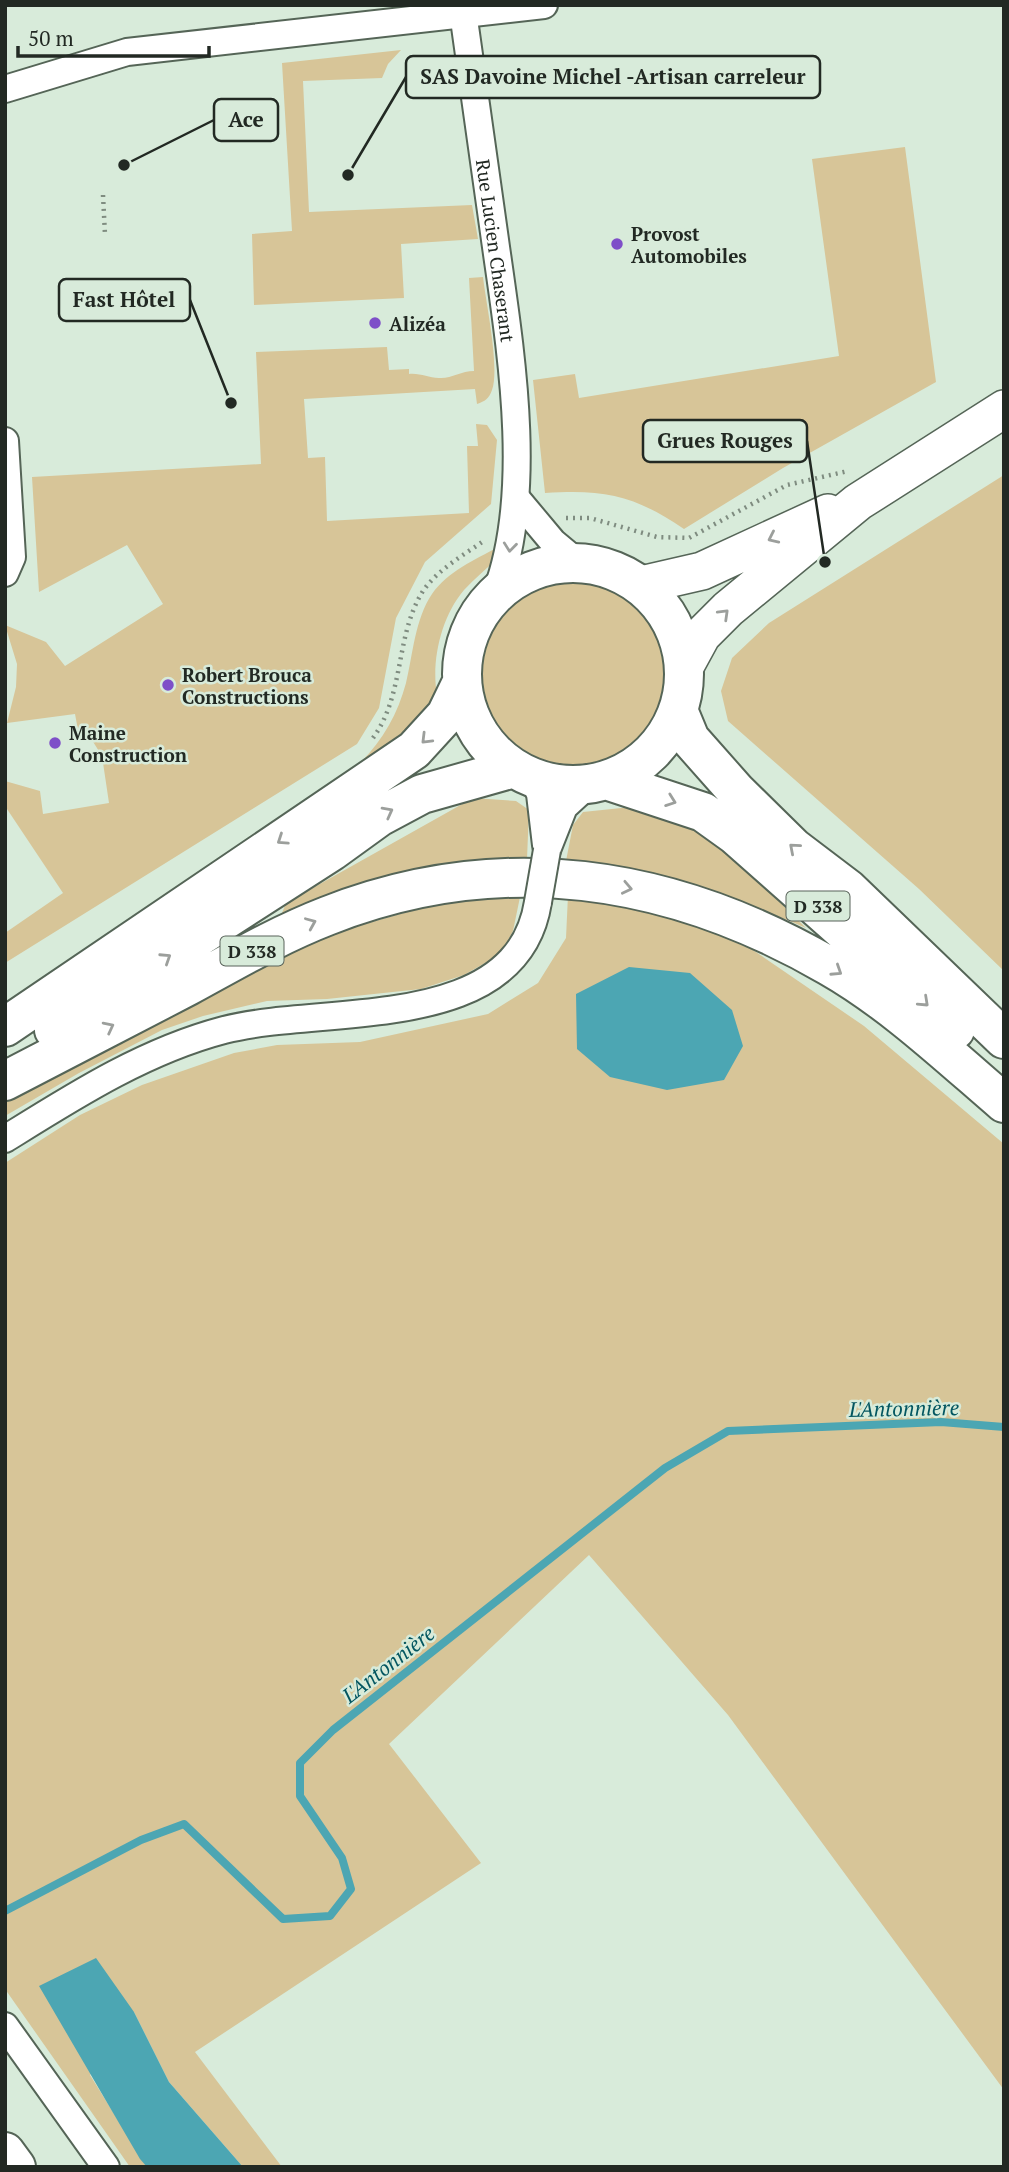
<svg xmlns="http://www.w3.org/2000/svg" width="1009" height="2172" viewBox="0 0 1009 2172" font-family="'PT Serif',serif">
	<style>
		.green { fill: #d7c598 }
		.water { fill: #4ca6b3 }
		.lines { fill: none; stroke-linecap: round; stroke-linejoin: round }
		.stream { stroke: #4ca6b3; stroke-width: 8 }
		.minor-casing { stroke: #556557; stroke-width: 30 }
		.secondary-casing { stroke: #556557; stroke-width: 40 }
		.primary-casing { stroke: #556557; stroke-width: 42 }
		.motorway-casing { stroke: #556557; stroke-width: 42 }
		.path { stroke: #7f8c80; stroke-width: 4.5; stroke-dasharray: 2 5; stroke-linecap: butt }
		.minor { stroke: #fff; stroke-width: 26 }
		.secondary { stroke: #fff; stroke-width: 37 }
		.primary { stroke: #fff; stroke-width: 38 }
		.motorway { stroke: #fff; stroke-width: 38 }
		.minor-bridge-casing { stroke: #556557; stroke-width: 30; stroke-linecap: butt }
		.minor-bridge { stroke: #fff; stroke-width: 26 }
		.oneway { stroke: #9c9f9c }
		.poi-dot { fill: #7e4fc8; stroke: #d8ebda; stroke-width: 2.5 }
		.labels { text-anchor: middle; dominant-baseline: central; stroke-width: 5; stroke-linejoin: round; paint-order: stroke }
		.shield { fill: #d8ebda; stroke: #59635a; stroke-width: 2 }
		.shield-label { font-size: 18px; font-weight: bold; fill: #222923 }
		.poi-label { font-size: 19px; font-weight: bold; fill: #222923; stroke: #d8ebda; text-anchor: start }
		.street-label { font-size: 19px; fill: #222923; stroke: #d8ebda }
		.water-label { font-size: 21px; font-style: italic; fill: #035660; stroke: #d8ebda }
		.leader { fill: none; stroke: #222923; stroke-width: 2.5 }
		.callout-dot { fill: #222923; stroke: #d8ebda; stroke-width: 2.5 }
		.callout { fill: #d8ebda; stroke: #222923; stroke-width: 2.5 }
		.callout-label { font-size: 21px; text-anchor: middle; font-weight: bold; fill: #222923 }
	</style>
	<rect width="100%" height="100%" fill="#d8ebda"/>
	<path class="green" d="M 401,50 L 388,64 L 382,78 L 303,81 L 309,212 L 472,205 L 478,239 L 401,244 L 404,298 L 254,305 L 252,234 L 292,231 L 282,63 Z
		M 905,147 L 936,382 L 783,468 L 684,529 C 634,495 604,489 545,493 L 533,380 L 575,374 L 579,398 L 839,356 L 812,159 Z
		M 483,277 C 486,303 500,368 492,390 C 489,399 485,401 477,404 L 475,389 L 304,399 L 308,458 L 325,457 L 327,521 L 469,513 L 467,446 L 478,446 L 476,424 L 487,425 L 497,440 L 491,504 L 425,562 L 396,618 L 379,708 L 357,744 L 5,963 L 5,933 L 63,893 L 5,806 L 5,781 L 40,791 L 43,814 L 109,803 L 102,756 L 85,729 L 78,730 L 75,714 L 7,723 L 16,687 L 17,664 L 5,625 L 46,642 L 65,666 L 163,604 L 127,545 L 39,592 L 32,477 L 261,464 L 256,352 L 387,347 L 389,370 L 409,369 L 409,374 C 421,373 428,378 439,378 C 451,379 461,371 474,371 L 469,278 Z
		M 1004,475 L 1004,971 L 919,889 L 728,721 L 721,691 L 732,658 L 769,623 Z
		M 498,547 L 497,559 C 486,569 474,579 464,590 C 441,617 431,661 437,695 L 396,746 L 361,762 C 383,740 398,713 406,683 C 413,654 415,619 432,594 C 448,571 475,560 498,547 Z
		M480 675a93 93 0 1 1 186 0a93 93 0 1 1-186 0Z
		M 473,798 L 516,801 L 529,810 L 527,859 C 443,860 372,887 295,916 L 282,913 L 286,903 Z
		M 631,807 L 695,828 L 743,866 L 806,928 C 728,893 649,877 566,861 L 573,825 L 583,812 Z
		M 568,895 L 647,903 L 753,950 L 864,1026 L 1004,1144 L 1004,2090 L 728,1715 L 589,1555 L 389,1744 L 481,1863 L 195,2052 L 282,2167 L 243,2167 L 169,2082 L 134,2012 L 90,2075 L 147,2167 L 130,2167 L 5,1989 L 5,1163 L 80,1115 L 142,1085 L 234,1053 L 277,1045 L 360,1042 L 488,1014 L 538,983 L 566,938 Z
		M 520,897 L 513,931 L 501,954 L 464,975 L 421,989 L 327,999 L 267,1001 L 203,1016 L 162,1030 L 79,1073 L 5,1116 L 5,1101 L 185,1001 L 330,934 L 449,900 Z"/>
	<path class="water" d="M 629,967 L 690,973 L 732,1010 L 743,1046 L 724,1080 L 667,1090 L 610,1077 L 577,1049 L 576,994 Z
		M 96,1958 L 134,2012 L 169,2082 L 243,2167 L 147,2167 L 140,2159 L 39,1986 Z"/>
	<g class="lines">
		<path class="stream" d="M 5,1911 L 141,1840 L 184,1824 L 283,1919 L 330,1916 L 351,1889 L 342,1858 L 300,1796 L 300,1763 L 333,1730 L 665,1468 L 728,1431 L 941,1422 L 1004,1427"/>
		<defs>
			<g id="minor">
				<path id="s1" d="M 462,5 C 473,86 485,166 496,247 C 511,352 534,493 496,593"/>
				<path d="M 5,89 L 127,52 L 544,5"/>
				<path d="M 5,441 L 12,557 L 5,573"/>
				<path d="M 517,499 L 553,542 L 577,562"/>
				<path d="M 533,778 L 540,794 L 546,845"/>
				<path d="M 547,850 L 564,807 L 589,784"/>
				<path d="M 5,1139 C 74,1096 144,1051 224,1030 C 323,1004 517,1036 538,902"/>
				<path d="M 5,2026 L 106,2167"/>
			</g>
			<path id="secondary" d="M 641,585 L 702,571 L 828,513
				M 684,668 L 702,635 L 728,609 L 858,502 L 1004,409"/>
			<path id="primary" d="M462 674a111 111 0 1 1 222 0a111 111 0 1 1-222 0Z
				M 678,710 L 690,739 L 736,791 L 794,848 L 848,889 L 1004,1039
				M 606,780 L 703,812 L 735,835 L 955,1030
				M 5,1027 L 414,750 L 446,715 L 462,682
				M 54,1030 L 332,851 L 379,817 L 422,794 L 514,768
				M 5,1081 C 66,1049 127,1018 188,986 C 234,961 278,935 327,916 C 500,848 670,874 829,966 C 892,1002 948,1055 1004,1103"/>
			<path id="motorway" d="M 5,2152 L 16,2167"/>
		</defs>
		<use href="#minor" class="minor-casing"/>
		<use href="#secondary" class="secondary-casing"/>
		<use href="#primary" class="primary-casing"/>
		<use href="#motorway" class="motorway-casing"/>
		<path class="path" d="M 103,195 L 105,235
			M 566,518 L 590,518 L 657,537 L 689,538 L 787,485 L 848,471
			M 373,738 C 405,694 395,635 423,591 C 438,569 464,555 485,540"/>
		<use href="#minor" class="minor"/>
		<use href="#secondary" class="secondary"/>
		<use href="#primary" class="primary"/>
		<use href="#motorway" class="motorway"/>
		<defs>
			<path id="minor-bridge" d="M 538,902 L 547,850"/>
		</defs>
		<use href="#minor-bridge" class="minor-bridge-casing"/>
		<use href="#minor-bridge" class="minor-bridge"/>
	</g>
	<defs><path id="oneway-chevron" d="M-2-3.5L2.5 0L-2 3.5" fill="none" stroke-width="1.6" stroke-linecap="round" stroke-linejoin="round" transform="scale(1.75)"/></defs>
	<g class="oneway">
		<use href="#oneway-chevron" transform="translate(773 538) rotate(155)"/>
		<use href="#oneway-chevron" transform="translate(510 547) rotate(96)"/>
		<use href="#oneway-chevron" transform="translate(724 614) rotate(-44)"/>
		<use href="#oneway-chevron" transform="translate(426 739) rotate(135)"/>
		<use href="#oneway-chevron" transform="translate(671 801) rotate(20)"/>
		<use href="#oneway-chevron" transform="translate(388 812) rotate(-28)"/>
		<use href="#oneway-chevron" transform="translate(282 840) rotate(146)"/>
		<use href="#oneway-chevron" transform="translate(794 848) rotate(-139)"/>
		<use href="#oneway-chevron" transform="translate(627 888) rotate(12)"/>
		<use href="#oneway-chevron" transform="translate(311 923) rotate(-23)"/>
		<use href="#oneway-chevron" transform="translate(166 958) rotate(-33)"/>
		<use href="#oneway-chevron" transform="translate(837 971) rotate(33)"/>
		<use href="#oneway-chevron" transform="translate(924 1002) rotate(43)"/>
		<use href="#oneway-chevron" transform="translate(109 1027) rotate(-27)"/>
	</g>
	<g class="poi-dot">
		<circle cx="617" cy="244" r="7"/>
		<circle cx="375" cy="323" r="7"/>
		<circle cx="168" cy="685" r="7"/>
		<circle cx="55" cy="743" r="7"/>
	</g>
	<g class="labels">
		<g class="shield">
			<rect x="786.5" y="891.5" width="63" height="29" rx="5"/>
			<rect x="220.5" y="936.5" width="63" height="29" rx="5"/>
		</g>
		<g class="shield-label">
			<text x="818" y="906">D 338</text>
			<text x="252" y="951">D 338</text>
		</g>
		<g class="poi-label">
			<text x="631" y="233">Provost<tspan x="631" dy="22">Automobiles</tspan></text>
			<text x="389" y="323">Alizéa</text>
			<text x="182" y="674">Robert Brouca<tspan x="182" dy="22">Constructions</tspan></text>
			<text x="69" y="732">Maine<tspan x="69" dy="22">Construction</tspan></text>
		</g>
		<g class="street-label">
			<text stroke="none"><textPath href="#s1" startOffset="248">Rue Lucien Chaserant</textPath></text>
		</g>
		<g class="water-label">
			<text transform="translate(904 1408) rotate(-1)">L'Antonnière</text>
			<text transform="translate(388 1664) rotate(-38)">L'Antonnière</text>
		</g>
	</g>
	<path class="leader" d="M348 175L406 77M124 165L214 120M231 403L190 300M825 562L807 441"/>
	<g class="callout-dot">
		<circle cx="348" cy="175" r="7"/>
		<circle cx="124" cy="165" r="7"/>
		<circle cx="231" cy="403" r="7"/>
		<circle cx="825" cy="562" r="7"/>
	</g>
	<g class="callout">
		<rect x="406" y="56" width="414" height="42" rx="7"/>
		<rect x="214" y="99" width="64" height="42" rx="7"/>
		<rect x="59" y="279" width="131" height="42" rx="7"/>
		<rect x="643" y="420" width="164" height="42" rx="7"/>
	</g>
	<g class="callout-label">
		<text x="613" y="84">SAS Davoine Michel -Artisan carreleur</text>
		<text x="246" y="127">Ace</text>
		<text x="124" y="307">Fast Hôtel</text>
		<text x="725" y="448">Grues Rouges</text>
	</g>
	<rect width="1009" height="2172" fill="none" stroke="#222923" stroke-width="14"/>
	<path d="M18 46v10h191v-10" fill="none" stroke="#222923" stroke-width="3.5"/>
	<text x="28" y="46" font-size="21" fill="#222923" stroke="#d8ebda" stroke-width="5" paint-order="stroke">50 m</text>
</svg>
